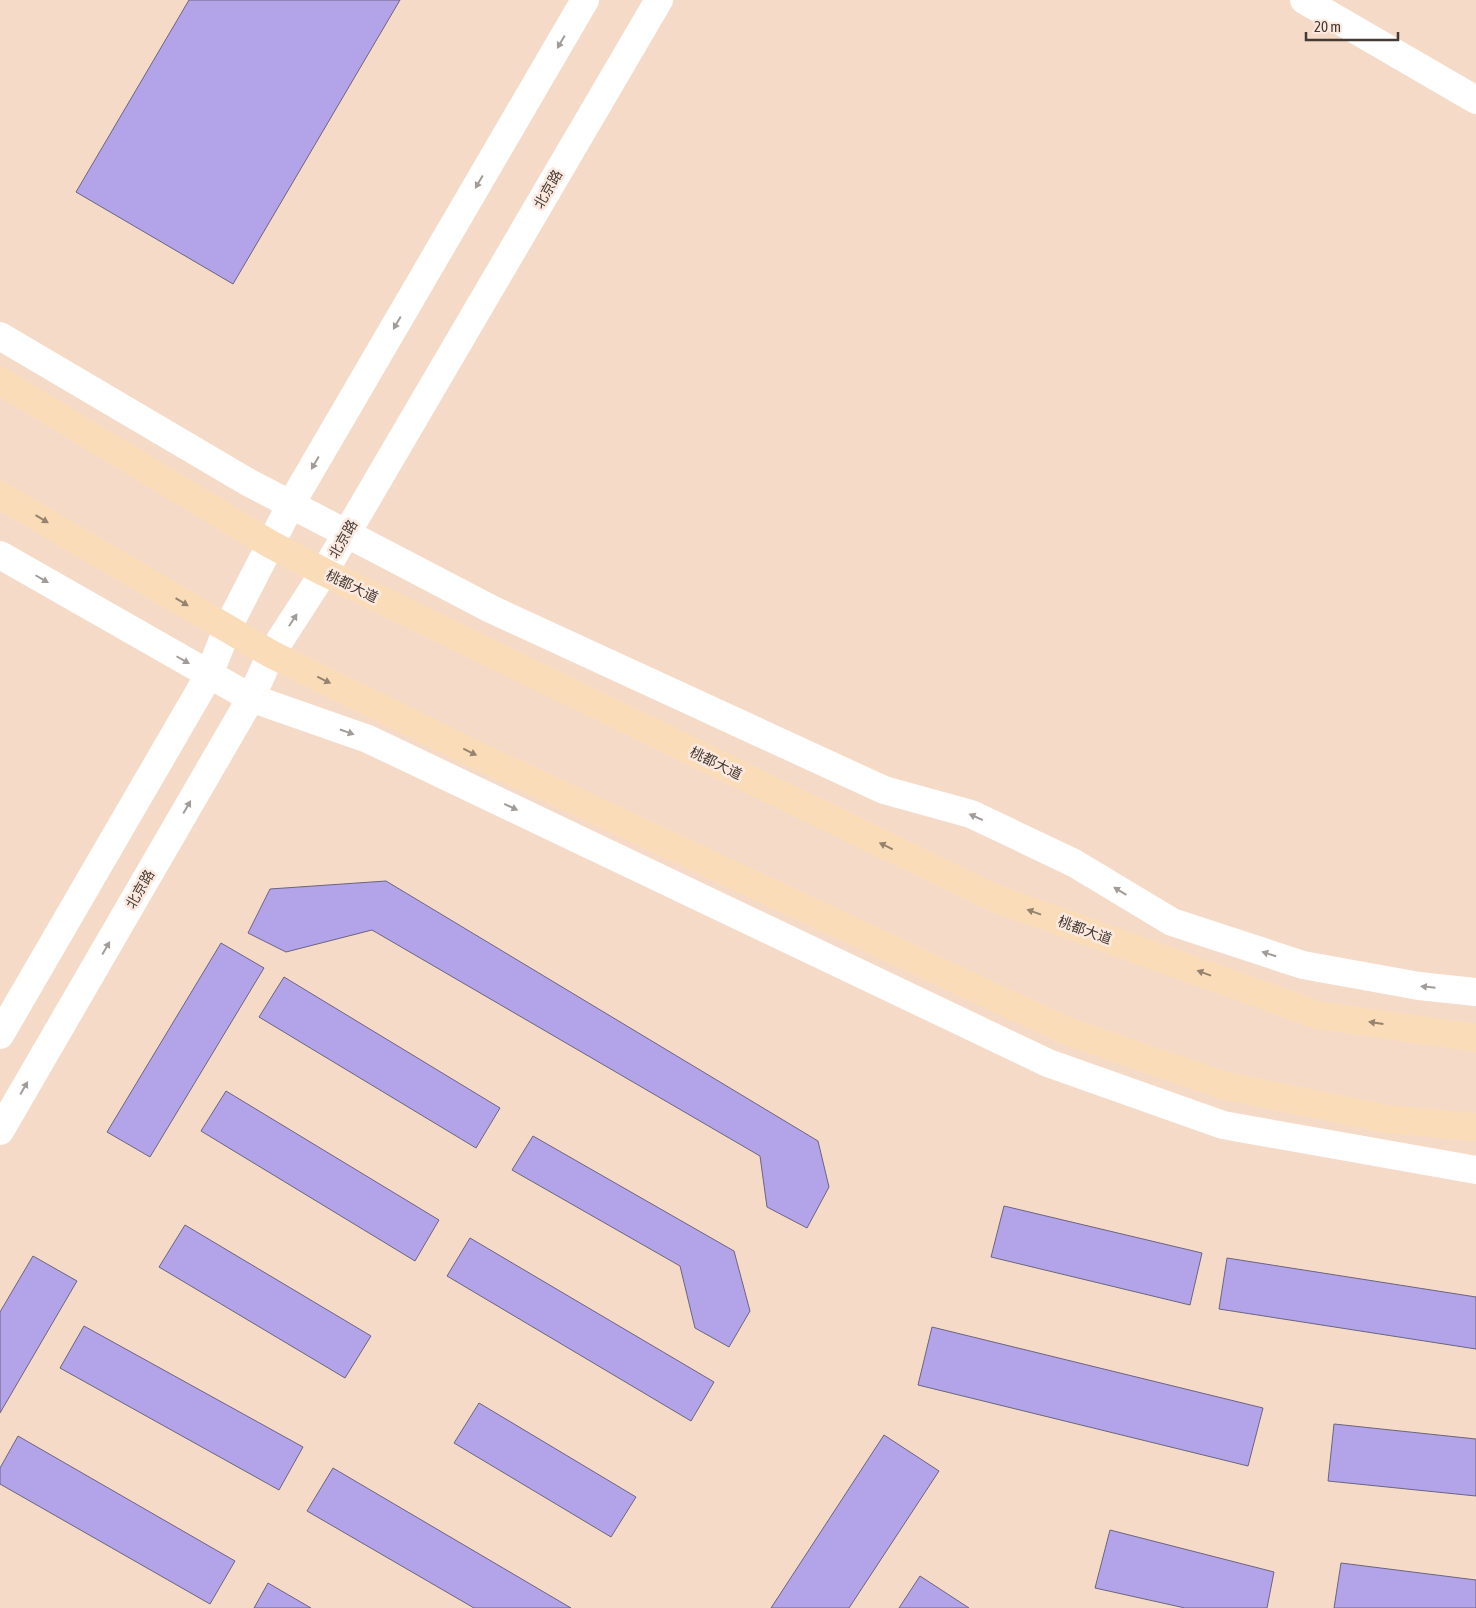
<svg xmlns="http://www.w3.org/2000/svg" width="1476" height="1608" viewBox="0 0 1476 1608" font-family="'Asap Condensed','Noto Sans SC',sans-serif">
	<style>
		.building { fill: #b3a3e9; stroke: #6a657e }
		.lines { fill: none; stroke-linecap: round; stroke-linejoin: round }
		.minor { stroke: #fff; stroke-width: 28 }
		.major { stroke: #faddb8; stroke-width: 28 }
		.oneway { fill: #a29c99 }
		.oneway2 { fill: #96836f }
		.labels { text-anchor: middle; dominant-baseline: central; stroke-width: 5; stroke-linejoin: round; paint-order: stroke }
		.street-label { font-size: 14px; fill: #453a33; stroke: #fbe9df }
	</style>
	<rect width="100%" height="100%" fill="#f6dac8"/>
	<path class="building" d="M 189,0 L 400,0 L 233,284 L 76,192 Z
		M 386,881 L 818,1141 L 829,1187 L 807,1228 L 767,1207 L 760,1156 L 372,930 L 286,952 L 248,933 L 270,889 Z
		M 221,943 L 264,968 L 150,1157 L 107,1132 Z
		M 284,977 L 500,1108 L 476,1148 L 259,1017 Z
		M 226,1091 L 439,1220 L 415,1261 L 201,1131 Z
		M 533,1136 L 734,1251 L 750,1311 L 729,1347 L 695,1328 L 680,1266 L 512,1170 Z
		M 1004,1206 L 1202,1253 L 1190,1305 L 991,1257 Z
		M 185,1225 L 371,1336 L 345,1378 L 159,1267 Z
		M 470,1238 L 714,1382 L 691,1421 L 447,1276 Z
		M 33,1256 L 77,1281 L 0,1413 L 0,1312 Z
		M 1227,1258 L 1476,1297 L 1476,1349 L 1219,1309 Z
		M 84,1326 L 303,1447 L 279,1490 L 60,1368 Z
		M 932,1327 L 1263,1408 L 1248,1466 L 918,1385 Z
		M 479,1403 L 636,1497 L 611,1537 L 454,1443 Z
		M 1334,1424 L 1476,1439 L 1476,1496 L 1328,1481 Z
		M 884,1435 L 939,1471 L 849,1608 L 771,1608 Z
		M 18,1436 L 235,1561 L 210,1604 L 0,1484 L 0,1468 Z
		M 333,1468 L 571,1608 L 474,1608 L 307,1511 Z
		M 1110,1530 L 1274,1572 L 1267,1608 L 1185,1608 L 1095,1588 Z
		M 1341,1563 L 1476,1580 L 1476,1608 L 1334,1608 Z
		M 920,1576 L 969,1608 L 899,1608 Z
		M 268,1583 L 311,1608 L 254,1608 Z"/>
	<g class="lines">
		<path class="minor" d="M 1304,0 L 1476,100
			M 0,336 L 246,481 L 491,609 L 884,790 L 971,814 L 1074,863 L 1172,922 L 1303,965 L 1419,986 L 1476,992
			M 0,555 L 251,698 L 368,739 L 1048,1063 L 1223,1125 L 1476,1170
			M 0,1035 L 209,675 L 227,629 L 291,504 L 585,0
			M 0,1131 L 251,698 L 271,654 L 324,572 L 659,0"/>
		<path class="major" d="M 0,381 L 270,544 L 324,572 L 992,897 L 1318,1015 L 1476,1038
			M 0,495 L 271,654 L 481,757 L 1067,1031 L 1223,1085 L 1387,1119 L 1476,1127"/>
	</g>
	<defs><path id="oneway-solid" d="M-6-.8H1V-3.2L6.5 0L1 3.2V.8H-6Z" transform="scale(1.25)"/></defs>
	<g class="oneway">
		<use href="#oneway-solid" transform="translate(561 42) rotate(120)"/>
		<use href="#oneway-solid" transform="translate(479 182) rotate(120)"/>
		<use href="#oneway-solid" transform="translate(397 323) rotate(120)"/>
		<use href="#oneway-solid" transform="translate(315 463) rotate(120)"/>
		<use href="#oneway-solid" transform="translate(42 579) rotate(30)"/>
		<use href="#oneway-solid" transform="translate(293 620) rotate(-57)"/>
		<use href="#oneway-solid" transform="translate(183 660) rotate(30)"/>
		<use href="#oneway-solid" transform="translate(347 732) rotate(19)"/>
		<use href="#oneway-solid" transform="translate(187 807) rotate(-60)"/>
		<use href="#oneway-solid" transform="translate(511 807) rotate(25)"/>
		<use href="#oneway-solid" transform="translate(976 817) rotate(-156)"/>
		<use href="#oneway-solid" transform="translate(1120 891) rotate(-149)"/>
		<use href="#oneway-solid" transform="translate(106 948) rotate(-60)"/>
		<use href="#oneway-solid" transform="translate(1269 954) rotate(-162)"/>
		<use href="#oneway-solid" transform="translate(1428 987) rotate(-174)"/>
		<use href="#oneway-solid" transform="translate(24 1088) rotate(-60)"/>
	</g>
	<g class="oneway2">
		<use href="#oneway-solid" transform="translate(42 519) rotate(31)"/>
		<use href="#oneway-solid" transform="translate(182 602) rotate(31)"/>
		<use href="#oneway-solid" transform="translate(324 680) rotate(26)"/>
		<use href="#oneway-solid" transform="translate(470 752) rotate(26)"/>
		<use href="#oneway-solid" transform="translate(886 846) rotate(-154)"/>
		<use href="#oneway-solid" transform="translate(1034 912) rotate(-160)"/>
		<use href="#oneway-solid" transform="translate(1204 973) rotate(-160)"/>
		<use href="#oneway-solid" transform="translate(1376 1023) rotate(-172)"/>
	</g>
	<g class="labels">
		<g class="street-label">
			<text transform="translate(548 189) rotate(-60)">北京路</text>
			<text transform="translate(343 539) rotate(-60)">北京路</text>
			<text transform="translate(352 586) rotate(26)">桃都大道</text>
			<text transform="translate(716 763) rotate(26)">桃都大道</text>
			<text transform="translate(140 889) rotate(-60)">北京路</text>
			<text transform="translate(1085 930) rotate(20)">桃都大道</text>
		</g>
	</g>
	<path d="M1306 32v8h92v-8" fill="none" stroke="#453a33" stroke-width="2.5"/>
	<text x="1314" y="32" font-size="15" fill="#453a33" stroke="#fbe9df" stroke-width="4" paint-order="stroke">20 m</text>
</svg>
